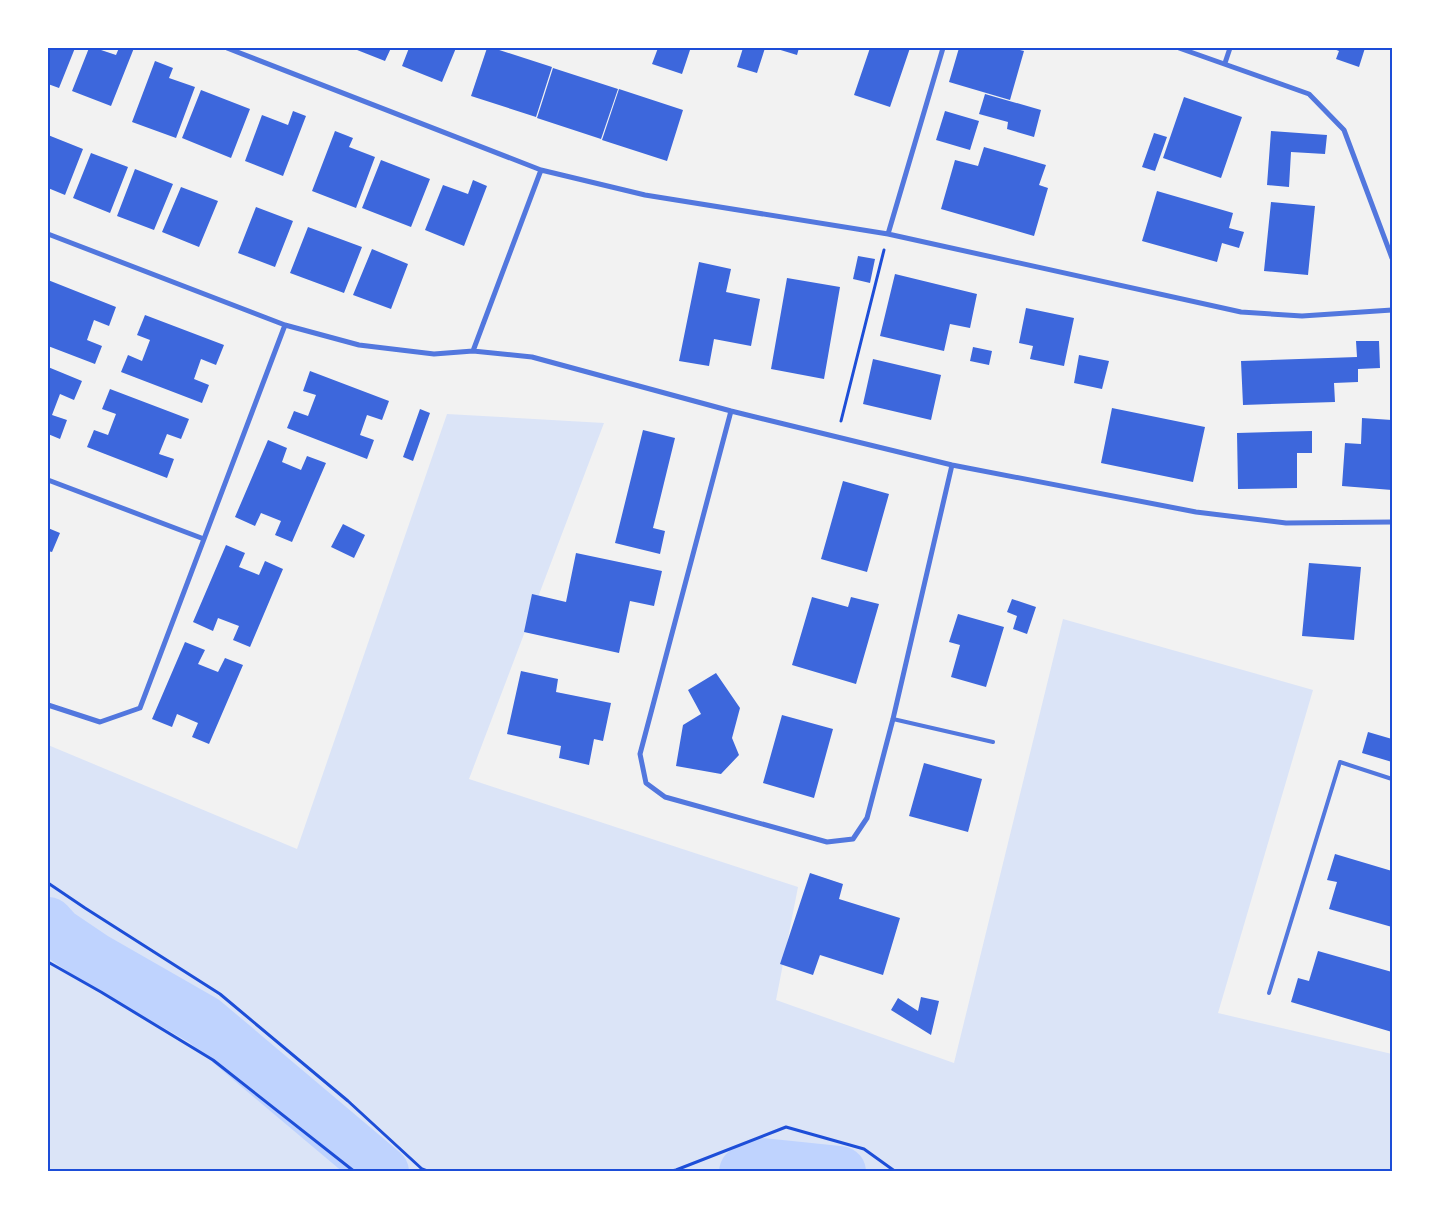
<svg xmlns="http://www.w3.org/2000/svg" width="1440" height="1219" viewBox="0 0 1440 1219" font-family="Jost,sans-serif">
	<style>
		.green { fill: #dbe4f7 }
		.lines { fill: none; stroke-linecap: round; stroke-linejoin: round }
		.river { stroke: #bfd3fe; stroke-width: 52 }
		.building { fill: #3d67dc }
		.path { stroke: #1d4ed8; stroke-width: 3 }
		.service { stroke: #5277de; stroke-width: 4 }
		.minor { stroke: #5277de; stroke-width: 5 }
		.neatline { fill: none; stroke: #1d4ed8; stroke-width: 2 }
	</style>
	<rect width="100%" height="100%" fill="#f2f2f2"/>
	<path class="green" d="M 447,414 L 604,423 L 469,779 L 798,887 L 776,1000 L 954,1063 L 1063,619 L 1313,690 L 1218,1013 L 1392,1054 L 1392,1171 L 48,1171 L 48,745 L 297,849 Z"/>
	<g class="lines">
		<path class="river" d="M 48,923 L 57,933 L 94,958 L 204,1021 L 383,1172
			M 745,1172 L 763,1164 L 840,1172"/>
	</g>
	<path class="building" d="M 48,48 L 75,48 L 59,88 L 48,84 Z
		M 89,48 L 95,48 L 116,55 L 119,48 L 134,48 L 111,106 L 72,91 Z
		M 352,48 L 391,48 L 385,61 Z
		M 409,48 L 456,48 L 442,82 L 402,66 Z
		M 487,48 L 493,48 L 552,67 L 536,117 L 471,96 Z
		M 658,48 L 683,48 L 690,50 L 682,74 L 652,64 Z
		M 743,48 L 765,48 L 757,73 L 737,67 Z
		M 774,48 L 799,48 L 797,55 Z
		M 870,48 L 910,48 L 890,107 L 854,95 Z
		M 959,48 L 1012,48 L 1024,51 L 1010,100 L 949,82 Z
		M 1331,48 L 1365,48 L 1359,67 L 1336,59 L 1339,51 Z
		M 155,61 L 173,68 L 169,78 L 195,87 L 176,138 L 132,122 Z
		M 553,68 L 618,89 L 601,139 L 537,118 Z
		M 619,89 L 683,110 L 667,161 L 602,140 Z
		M 201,90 L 250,109 L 231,158 L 182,138 Z
		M 985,94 L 1041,110 L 1034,137 L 1007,129 L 1008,122 L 979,114 Z
		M 1184,97 L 1242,117 L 1221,178 L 1163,158 Z
		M 293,111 L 306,116 L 283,176 L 245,161 L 262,115 L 288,125 Z
		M 945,111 L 979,121 L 970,150 L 936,140 Z
		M 335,131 L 353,138 L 349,147 L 375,157 L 356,208 L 312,191 Z
		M 1271,131 L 1327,135 L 1325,154 L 1291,152 L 1289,187 L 1267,185 Z
		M 1154,133 L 1167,137 L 1155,171 L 1142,167 Z
		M 48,135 L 83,149 L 65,195 L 48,188 Z
		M 984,147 L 1046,165 L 1039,185 L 1048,188 L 1034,236 L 941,209 L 955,160 L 978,166 Z
		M 91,153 L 128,167 L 110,213 L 73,198 Z
		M 381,160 L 430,179 L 411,227 L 362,208 Z
		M 135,169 L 173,184 L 154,230 L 117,216 Z
		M 473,180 L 487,186 L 464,246 L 425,230 L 443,185 L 468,194 Z
		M 181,187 L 218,201 L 199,247 L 162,232 Z
		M 1157,191 L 1233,213 L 1229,228 L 1244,232 L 1239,248 L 1222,243 L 1217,262 L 1142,241 Z
		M 1271,202 L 1315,206 L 1308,275 L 1264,271 Z
		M 256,207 L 293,221 L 275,267 L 238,253 Z
		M 308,227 L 362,247 L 344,293 L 290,273 Z
		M 372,249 L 408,264 L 391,309 L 353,295 Z
		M 858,256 L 875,259 L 870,283 L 853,279 Z
		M 699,262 L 731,269 L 726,292 L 760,299 L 751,346 L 714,339 L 709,366 L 679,361 Z
		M 895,274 L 977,294 L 970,328 L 950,324 L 944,351 L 880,336 Z
		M 787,278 L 840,287 L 824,379 L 771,369 Z
		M 48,280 L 116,307 L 109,326 L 94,320 L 87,340 L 102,346 L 95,364 L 48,346 Z
		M 1026,308 L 1074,318 L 1064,366 L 1030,359 L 1033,346 L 1019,343 Z
		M 145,315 L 224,345 L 216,365 L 201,359 L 194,379 L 209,385 L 202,403 L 121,372 L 128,355 L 142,361 L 150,340 L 137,335 Z
		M 1356,341 L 1379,341 L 1380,368 L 1358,369 L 1358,382 L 1334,383 L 1335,402 L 1243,405 L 1241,361 L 1357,357 Z
		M 973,347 L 992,351 L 989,365 L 970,361 Z
		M 1079,355 L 1109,361 L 1102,389 L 1074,383 Z
		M 873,359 L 941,375 L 931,420 L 863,404 Z
		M 48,367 L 82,381 L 74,400 L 60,394 L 52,415 L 67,420 L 60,439 L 48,434 Z
		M 310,371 L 389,401 L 382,420 L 367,415 L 360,435 L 374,440 L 367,459 L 287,428 L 294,411 L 308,416 L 316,395 L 303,391 Z
		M 110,389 L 189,419 L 181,439 L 167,434 L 159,454 L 174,459 L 167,478 L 87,447 L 94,430 L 108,435 L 116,414 L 102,409 Z
		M 1112,408 L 1205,427 L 1193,482 L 1101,463 Z
		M 420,409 L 430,413 L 413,461 L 403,457 Z
		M 1362,418 L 1392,420 L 1392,490 L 1342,486 L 1345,443 L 1361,444 Z
		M 643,430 L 675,438 L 653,528 L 665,531 L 660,554 L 615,543 Z
		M 1312,431 L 1312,453 L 1297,453 L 1297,488 L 1238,489 L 1237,433 Z
		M 268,440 L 287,448 L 282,462 L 301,470 L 307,456 L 326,463 L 292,542 L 275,535 L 281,521 L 261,513 L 255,526 L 235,517 Z
		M 843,481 L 889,494 L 867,572 L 821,559 Z
		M 343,524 L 365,535 L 354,558 L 331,547 Z
		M 48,528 L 60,533 L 52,552 L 48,551 Z
		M 226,545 L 245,553 L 239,567 L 259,575 L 265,561 L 283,569 L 250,647 L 233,640 L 239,626 L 218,618 L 213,631 L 193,622 Z
		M 576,553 L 662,571 L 654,606 L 630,601 L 619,653 L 524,632 L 532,594 L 566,602 Z
		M 1309,563 L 1361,567 L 1354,640 L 1302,636 Z
		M 1391,579 L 1392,579 L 1392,629 L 1390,629 Z
		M 812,597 L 848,607 L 851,597 L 879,604 L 856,684 L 792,665 Z
		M 1012,599 L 1036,607 L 1027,634 L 1013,629 L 1017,616 L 1007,612 Z
		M 958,614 L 1004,627 L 986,687 L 951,677 L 960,645 L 949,642 Z
		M 185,642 L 205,650 L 198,664 L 218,672 L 225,658 L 243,665 L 209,744 L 192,737 L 198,723 L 177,714 L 172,727 L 152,719 Z
		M 521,671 L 558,679 L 556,692 L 611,703 L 603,741 L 594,739 L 589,765 L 559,758 L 561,746 L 507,734 Z
		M 716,673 L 740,708 L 732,738 L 739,755 L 721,774 L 676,766 L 683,725 L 701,714 L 688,690 Z
		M 782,715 L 833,729 L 814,798 L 763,783 Z
		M 1368,732 L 1392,739 L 1392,762 L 1362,753 Z
		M 924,763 L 982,779 L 968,832 L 909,816 Z
		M 1335,854 L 1392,871 L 1392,927 L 1329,909 L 1337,882 L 1327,880 Z
		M 810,873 L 843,884 L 839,899 L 900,918 L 883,975 L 820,955 L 813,975 L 780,964 Z
		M 1318,951 L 1392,972 L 1392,1032 L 1291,1002 L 1298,978 L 1309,981 Z
		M 921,997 L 939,1001 L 931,1035 L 891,1010 L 898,998 L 918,1011 Z"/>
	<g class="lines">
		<path class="path" d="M 841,421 L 884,250
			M 48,883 L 85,908 L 220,994 L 348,1101 L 422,1169 L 430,1172
			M 48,962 L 101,992 L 213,1060 L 355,1172
			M 666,1172 L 676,1170 L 786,1127 L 864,1149 L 896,1172"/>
		<path class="service" d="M 893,719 L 993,742
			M 1269,993 L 1340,762 L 1392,779"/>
		<path class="minor" d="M 227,48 L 541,170 L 645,195 L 888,234 L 1241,312 L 1302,316 L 1392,310
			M 1179,48 L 1309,94 L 1344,130 L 1392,258
			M 1225,63 L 1230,48
			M 48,234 L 285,325 L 359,345 L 434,354 L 473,351 L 532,357 L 731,411 L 952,465 L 1196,512 L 1286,523 L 1392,522
			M 888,234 L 943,48
			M 473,351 L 541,170
			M 731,411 L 640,754 L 646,783 L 665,797 L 827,842 L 853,839 L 867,818 L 893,719 L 952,465
			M 48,480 L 204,539
			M 48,705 L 100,722 L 140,708 L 285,325"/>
	</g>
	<rect width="1440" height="1219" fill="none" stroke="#ffffff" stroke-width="98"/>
	<rect x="49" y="49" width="1342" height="1121" class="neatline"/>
</svg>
